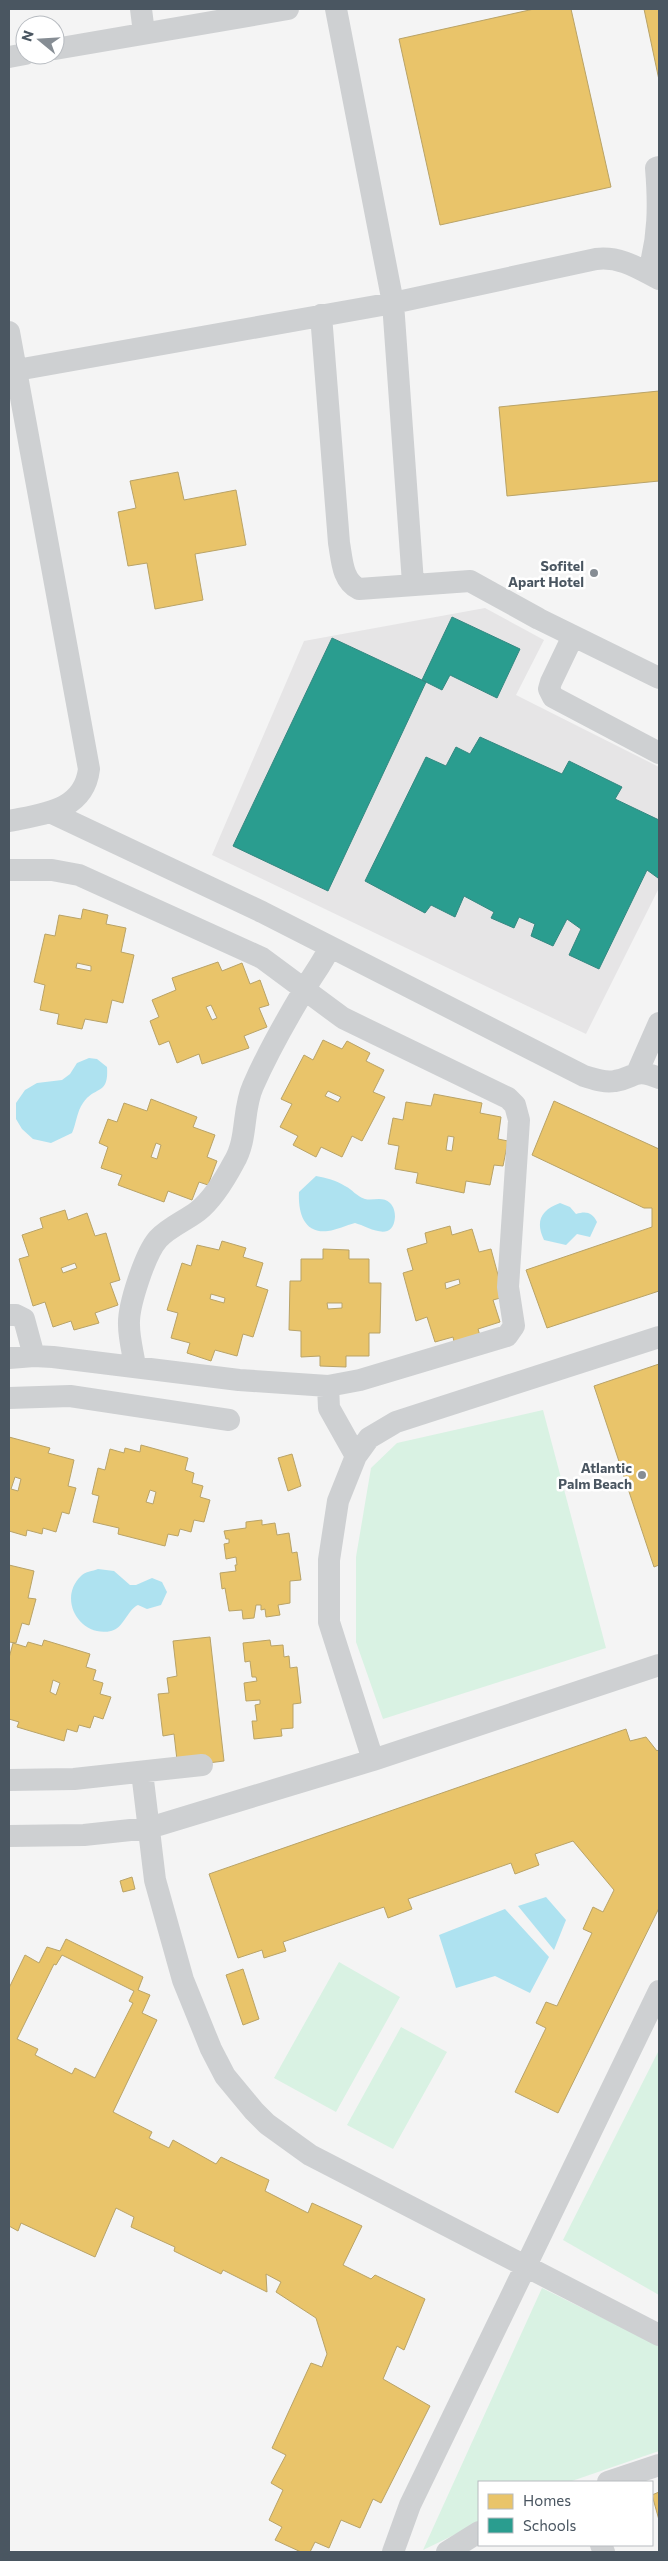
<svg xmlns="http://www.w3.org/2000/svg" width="668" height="2561" viewBox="0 0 668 2561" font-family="Commissioner,sans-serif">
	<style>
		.education { fill: #e6e5e6 }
		.green { fill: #d9f2e3 }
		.water { fill: #aee2f0 }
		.homes { fill: #e9c46a; stroke: #b9a367; fill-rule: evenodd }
		.schools { fill: #2a9d8f; stroke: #348881 }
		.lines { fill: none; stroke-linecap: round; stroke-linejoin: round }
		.minor { stroke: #ced0d2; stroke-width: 22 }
		.poi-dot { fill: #868d94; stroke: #fff; stroke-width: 2 }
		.labels { text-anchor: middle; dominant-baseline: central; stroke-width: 5; stroke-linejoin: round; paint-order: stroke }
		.poi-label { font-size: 14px; font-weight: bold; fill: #4a5661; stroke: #fff; text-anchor: end }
	</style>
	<rect width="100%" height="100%" fill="#f4f4f4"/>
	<path class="education" d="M 485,608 L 544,640 L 516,695 L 659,767 L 659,888 L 586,1034 L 212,855 L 304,641 Z"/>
	<path class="green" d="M 543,1410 L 606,1648 L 383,1719 L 356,1642 L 356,1557 L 371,1468 L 397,1443 Z
		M 339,1962 L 400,1997 L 336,2112 L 274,2078 Z
		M 401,2027 L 447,2052 L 393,2149 L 347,2125 Z
		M 659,2050 L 659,2295 L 563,2240 Z
		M 542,2288 L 659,2346 L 659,2451 L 569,2482 L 479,2482 L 479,2523 L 423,2550 Z"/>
	<path class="water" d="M 89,1058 L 97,1059 L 107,1067 C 109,1096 95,1085 83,1103 C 77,1111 76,1124 72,1133 L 51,1143 L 33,1139 L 22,1129 L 16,1119 L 16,1103 L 25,1090 L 37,1083 L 62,1080 L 70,1074 L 77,1063 Z
		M 316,1176 C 326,1178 336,1180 345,1186 C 353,1190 356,1196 365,1199 C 373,1201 383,1196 390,1203 C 394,1207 395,1212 395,1217 C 393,1244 367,1226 355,1223 C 346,1225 337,1230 328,1231 C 303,1234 298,1211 299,1192 Z
		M 560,1203 L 570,1207 L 576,1214 C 586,1211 592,1212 597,1222 L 590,1237 L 577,1234 L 566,1245 L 544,1240 C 535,1221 541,1210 560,1203 Z
		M 98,1569 L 114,1571 L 130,1585 L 136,1585 L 152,1578 L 162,1582 L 167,1592 L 161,1605 L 147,1609 L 138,1605 C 127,1610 124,1628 111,1631 C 80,1638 57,1599 81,1576 C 84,1572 93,1571 98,1569 Z
		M 546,1897 L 566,1920 L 554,1950 L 518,1906 Z
		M 505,1909 L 549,1957 L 530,1993 L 495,1976 L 456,1988 L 439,1935 Z"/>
	<path class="homes" d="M 534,9 L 571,9 L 611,187 L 440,225 L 399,39 Z
		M 644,9 L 659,9 L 659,80 Z
		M 659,391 L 659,481 L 507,496 L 499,407 Z
		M 178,472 L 184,500 L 236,490 L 246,545 L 195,554 L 203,600 L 155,609 L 147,563 L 128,566 L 118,512 L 136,508 L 130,481 Z
		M 83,909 L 108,915 L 106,924 L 126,928 L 121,952 L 134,955 L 123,1003 L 112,1000 L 107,1023 L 85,1019 L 82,1029 L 57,1024 L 59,1014 L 40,1010 L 45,985 L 34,982 L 45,934 L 55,936 L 59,915 L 81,919 ZM 77,963 L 91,966 L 91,971 L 76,968 Z
		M 218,962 L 222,971 L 242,963 L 250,984 L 260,980 L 269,1005 L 259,1008 L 267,1027 L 244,1036 L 249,1048 L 202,1064 L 199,1054 L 177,1063 L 169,1041 L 159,1045 L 150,1021 L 159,1017 L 152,1000 L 176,990 L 172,978 ZM 211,1005 L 217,1018 L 212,1020 L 206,1007 Z
		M 323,1040 L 342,1049 L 347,1041 L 370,1053 L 366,1061 L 384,1070 L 373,1092 L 385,1097 L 362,1141 L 352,1136 L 342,1157 L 321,1147 L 316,1157 L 293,1145 L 298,1136 L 280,1127 L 292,1104 L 281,1099 L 304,1055 L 313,1060 ZM 328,1091 L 341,1097 L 338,1102 L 325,1096 Z
		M 434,1094 L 482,1103 L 480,1113 L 501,1117 L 498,1139 L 508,1141 L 503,1166 L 494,1165 L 490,1185 L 466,1181 L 464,1193 L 416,1183 L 418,1173 L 395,1169 L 399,1146 L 388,1144 L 393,1118 L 403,1120 L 406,1102 L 431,1106 ZM 448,1136 L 454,1137 L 452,1151 L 446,1150 Z
		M 151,1099 L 197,1117 L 193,1127 L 215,1135 L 207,1157 L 217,1161 L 208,1185 L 199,1182 L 192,1200 L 168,1191 L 164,1202 L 118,1185 L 122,1175 L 101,1168 L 108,1147 L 99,1143 L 108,1119 L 117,1122 L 124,1103 L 147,1111 ZM 156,1143 L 161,1145 L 157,1159 L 151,1157 Z
		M 554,1101 L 659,1149 L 659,1291 L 547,1328 L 526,1270 L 652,1227 L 652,1208 L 644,1208 L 532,1155 Z
		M 65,1210 L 68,1220 L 87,1213 L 95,1236 L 106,1233 L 120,1280 L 110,1283 L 118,1305 L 95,1313 L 99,1323 L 74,1330 L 71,1321 L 53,1327 L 45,1302 L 33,1306 L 19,1259 L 29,1256 L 22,1235 L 43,1228 L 40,1218 ZM 75,1263 L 77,1268 L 63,1273 L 61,1268 Z
		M 450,1226 L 452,1235 L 472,1229 L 479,1252 L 491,1249 L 504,1297 L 493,1300 L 500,1322 L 478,1329 L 481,1339 L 455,1346 L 453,1337 L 435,1342 L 427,1317 L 416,1321 L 403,1273 L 413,1270 L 407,1249 L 427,1243 L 425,1233 ZM 459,1279 L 460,1284 L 446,1289 L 445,1283 Z
		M 222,1241 L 246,1248 L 243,1257 L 263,1263 L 256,1286 L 268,1290 L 253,1337 L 243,1334 L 237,1356 L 215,1350 L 211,1361 L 187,1353 L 190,1343 L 171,1338 L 178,1313 L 167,1310 L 182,1263 L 191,1266 L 197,1245 L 219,1250 ZM 211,1294 L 225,1298 L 224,1303 L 210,1299 Z
		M 323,1249 L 349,1250 L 349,1259 L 369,1259 L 369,1283 L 381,1283 L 380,1333 L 369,1333 L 369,1356 L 346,1356 L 346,1367 L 320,1366 L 320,1356 L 301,1357 L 301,1331 L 289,1330 L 290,1281 L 301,1281 L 301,1259 L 323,1259 ZM 327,1303 L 342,1303 L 342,1308 L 328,1309 Z
		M 659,1364 L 659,1565 L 654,1567 L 594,1386 Z
		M 9,1437 L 50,1448 L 48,1453 L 74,1460 L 68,1486 L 76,1488 L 69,1514 L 62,1512 L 56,1532 L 43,1528 L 42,1534 L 27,1530 L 26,1536 L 9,1531 ZM 15,1477 L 21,1479 L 18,1491 L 11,1489 Z
		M 141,1445 L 188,1458 L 185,1470 L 194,1473 L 192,1483 L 203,1486 L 200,1497 L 210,1500 L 204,1522 L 194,1520 L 191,1532 L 180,1529 L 178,1536 L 168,1534 L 165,1546 L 118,1534 L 119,1528 L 93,1522 L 99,1496 L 92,1494 L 98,1468 L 105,1470 L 110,1449 L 124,1453 L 125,1448 L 140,1452 ZM 150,1490 L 156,1492 L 153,1504 L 146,1502 Z
		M 292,1454 L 301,1486 L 288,1491 L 278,1458 Z
		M 262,1520 L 262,1525 L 275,1523 L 277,1535 L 289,1533 L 292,1553 L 297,1552 L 301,1580 L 290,1581 L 290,1603 L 278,1605 L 280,1615 L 266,1617 L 265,1609 L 261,1610 L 261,1605 L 256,1605 L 254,1618 L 243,1619 L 242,1610 L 229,1611 L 225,1588 L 222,1589 L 220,1573 L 236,1571 L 235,1565 L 237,1565 L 236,1557 L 226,1559 L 224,1544 L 229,1543 L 229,1539 L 226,1539 L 224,1531 L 246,1528 L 246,1522 Z
		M 9,1565 L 34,1571 L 28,1598 L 36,1599 L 29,1625 L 22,1623 L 16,1643 L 9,1642 Z
		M 210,1637 L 224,1761 L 208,1763 L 177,1760 L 174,1734 L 163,1736 L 158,1694 L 169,1693 L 167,1678 L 177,1676 L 173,1641 Z
		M 44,1640 L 90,1654 L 86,1667 L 96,1670 L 93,1680 L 103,1683 L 100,1694 L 111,1697 L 103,1719 L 94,1716 L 90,1728 L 79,1725 L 77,1732 L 67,1729 L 64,1741 L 17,1727 L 19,1722 L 9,1719 L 9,1658 L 13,1643 L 26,1647 L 28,1642 L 42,1646 ZM 53,1680 L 60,1683 L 56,1695 L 50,1692 Z
		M 270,1640 L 271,1646 L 283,1645 L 284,1657 L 289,1656 L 290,1668 L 297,1667 L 301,1703 L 293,1704 L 293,1728 L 281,1729 L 282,1736 L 254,1739 L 252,1721 L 257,1721 L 255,1705 L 260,1704 L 260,1700 L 246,1701 L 244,1683 L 257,1681 L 256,1677 L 252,1677 L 250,1661 L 245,1662 L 243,1643 Z
		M 626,1729 L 630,1741 L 646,1737 L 657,1751 L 659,1749 L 659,1908 L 558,2113 L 515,2092 L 546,2028 L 536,2023 L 546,2002 L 557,2006 L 592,1933 L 583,1929 L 593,1907 L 603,1912 L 614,1890 L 573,1841 L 535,1854 L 539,1865 L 515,1874 L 511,1863 L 408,1899 L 412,1909 L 388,1918 L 384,1907 L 283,1942 L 286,1951 L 264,1958 L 262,1950 L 238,1958 L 209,1874 Z
		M 132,1877 L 135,1889 L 123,1892 L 120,1881 Z
		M 66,1939 L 143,1977 L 138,1990 L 150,1995 L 142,2013 L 157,2020 L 113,2112 L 152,2132 L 149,2138 L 169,2148 L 173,2140 L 216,2164 L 221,2157 L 269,2180 L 265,2191 L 308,2213 L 312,2203 L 362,2226 L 343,2265 L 371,2279 L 375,2275 L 425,2299 L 404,2350 L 397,2346 L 383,2379 L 430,2406 L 381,2503 L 373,2499 L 360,2528 L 341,2520 L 329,2548 L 315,2542 L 310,2552 L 301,2552 L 275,2540 L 282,2527 L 269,2520 L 283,2490 L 271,2483 L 286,2455 L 272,2448 L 311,2363 L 322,2367 L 327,2354 L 316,2318 L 276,2292 L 281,2282 L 266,2274 L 267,2292 L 223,2270 L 221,2274 L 174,2251 L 175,2247 L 131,2227 L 134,2217 L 116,2208 L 95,2257 L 21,2223 L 18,2231 L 9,2226 L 9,1988 L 25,1955 L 39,1963 L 47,1947 L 60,1951 ZM 62,1955 L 134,1991 L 129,2001 L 133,2003 L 95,2078 L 75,2068 L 72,2074 L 35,2055 L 38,2049 L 17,2039 L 54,1964 L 56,1965 Z
		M 243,1969 L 259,2019 L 243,2025 L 226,1975 Z
		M 659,2492 L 659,2520 L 652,2495 Z"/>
	<path class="schools" d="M 452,617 L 520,649 L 497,698 L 450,675 L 442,690 L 422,680 Z
		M 332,638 L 426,682 L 328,891 L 233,846 Z
		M 480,737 L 562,774 L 569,761 L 622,787 L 615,799 L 659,820 L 659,875 L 658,878 L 647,870 L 599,969 L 569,955 L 581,929 L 567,919 L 553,946 L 531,936 L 535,924 L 519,917 L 514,928 L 491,918 L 494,912 L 464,896 L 455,917 L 431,905 L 425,913 L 365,881 L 426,757 L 446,766 L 456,747 L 470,754 Z"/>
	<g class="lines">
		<path class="minor" d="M 141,9 L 144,33
			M 336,9 L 393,303 L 413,583
			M 55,49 L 288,9
			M 9,57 L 25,54
			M 648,273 C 659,238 659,204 656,168 L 659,167
			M 321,315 L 339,543 C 342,559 342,581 359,589 L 470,581 L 539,619 L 659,678
			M 9,332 L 89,769 C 84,811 43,814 9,821
			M 17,370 L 393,303 L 596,259 C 620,256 638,268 659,279
			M 573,636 L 551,682 L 549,689 L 553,697 L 659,753
			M 50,812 L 262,912 L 584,1076 C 594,1079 604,1083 615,1081 C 635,1078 634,1067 659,1078
			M 9,870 L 52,870 L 79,875 L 262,958 L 343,1018 L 508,1098 L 515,1105 L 519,1120 L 508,1287 L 514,1326 L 507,1336 L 360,1380 L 328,1386 L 239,1380 L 53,1357 L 34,1356 L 9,1358
			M 637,1073 L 659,1023
			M 9,1315 L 16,1315 L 24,1319 L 34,1356
			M 135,1366 C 133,1353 129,1338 129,1325 C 128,1306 145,1254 158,1239 C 169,1227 185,1221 198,1211 C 213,1199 225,1179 234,1162 C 248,1139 242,1110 253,1086 C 267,1054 285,1022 303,992 C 312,976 322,964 330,947
			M 328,1386 L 329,1408 L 356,1456
			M 9,1398 L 70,1396 L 229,1420
			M 373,1760 L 329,1622 L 329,1560 L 338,1501 L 356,1456 L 369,1438 L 396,1422 L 659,1337
			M 142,1772 L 155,1880 L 183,1980 L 211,2049 L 225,2076 L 254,2111 L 267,2124 L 310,2155 L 659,2335
			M 9,1780 L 74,1779 L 202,1765
			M 9,1836 L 84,1835 L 149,1828 L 373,1760 L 659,1665
			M 608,2482 L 659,2465
			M 601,2545 L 604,2552
			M 393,2552 L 410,2505 L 659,1991
			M 447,2552 L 479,2532"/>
	</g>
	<g class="poi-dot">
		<circle cx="594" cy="573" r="5"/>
		<circle cx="642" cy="1475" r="5"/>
	</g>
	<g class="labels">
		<g class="poi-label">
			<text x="584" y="565">Sofitel<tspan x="584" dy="16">Apart Hotel</tspan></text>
			<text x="632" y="1467">Atlantic<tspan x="632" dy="16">Palm Beach</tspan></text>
		</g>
	</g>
	<rect width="668" height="2561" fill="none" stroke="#4a5661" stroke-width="20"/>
	<rect x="478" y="2481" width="175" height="65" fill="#ffffff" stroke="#b7bbc0"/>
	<rect x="488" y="2494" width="25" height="15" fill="#e9c46a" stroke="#b7bbc0"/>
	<text x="523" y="2506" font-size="15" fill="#4a5661">Homes</text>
	<rect x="488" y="2518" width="25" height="15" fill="#2a9d8f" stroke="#b7bbc0"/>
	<text x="523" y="2531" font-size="15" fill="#4a5661">Schools</text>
	<g transform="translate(40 40) rotate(288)"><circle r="24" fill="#ffffff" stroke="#b7bbc0"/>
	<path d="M0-4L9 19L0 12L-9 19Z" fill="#868d94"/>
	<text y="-8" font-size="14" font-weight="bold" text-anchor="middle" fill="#4a5661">N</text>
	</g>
</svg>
